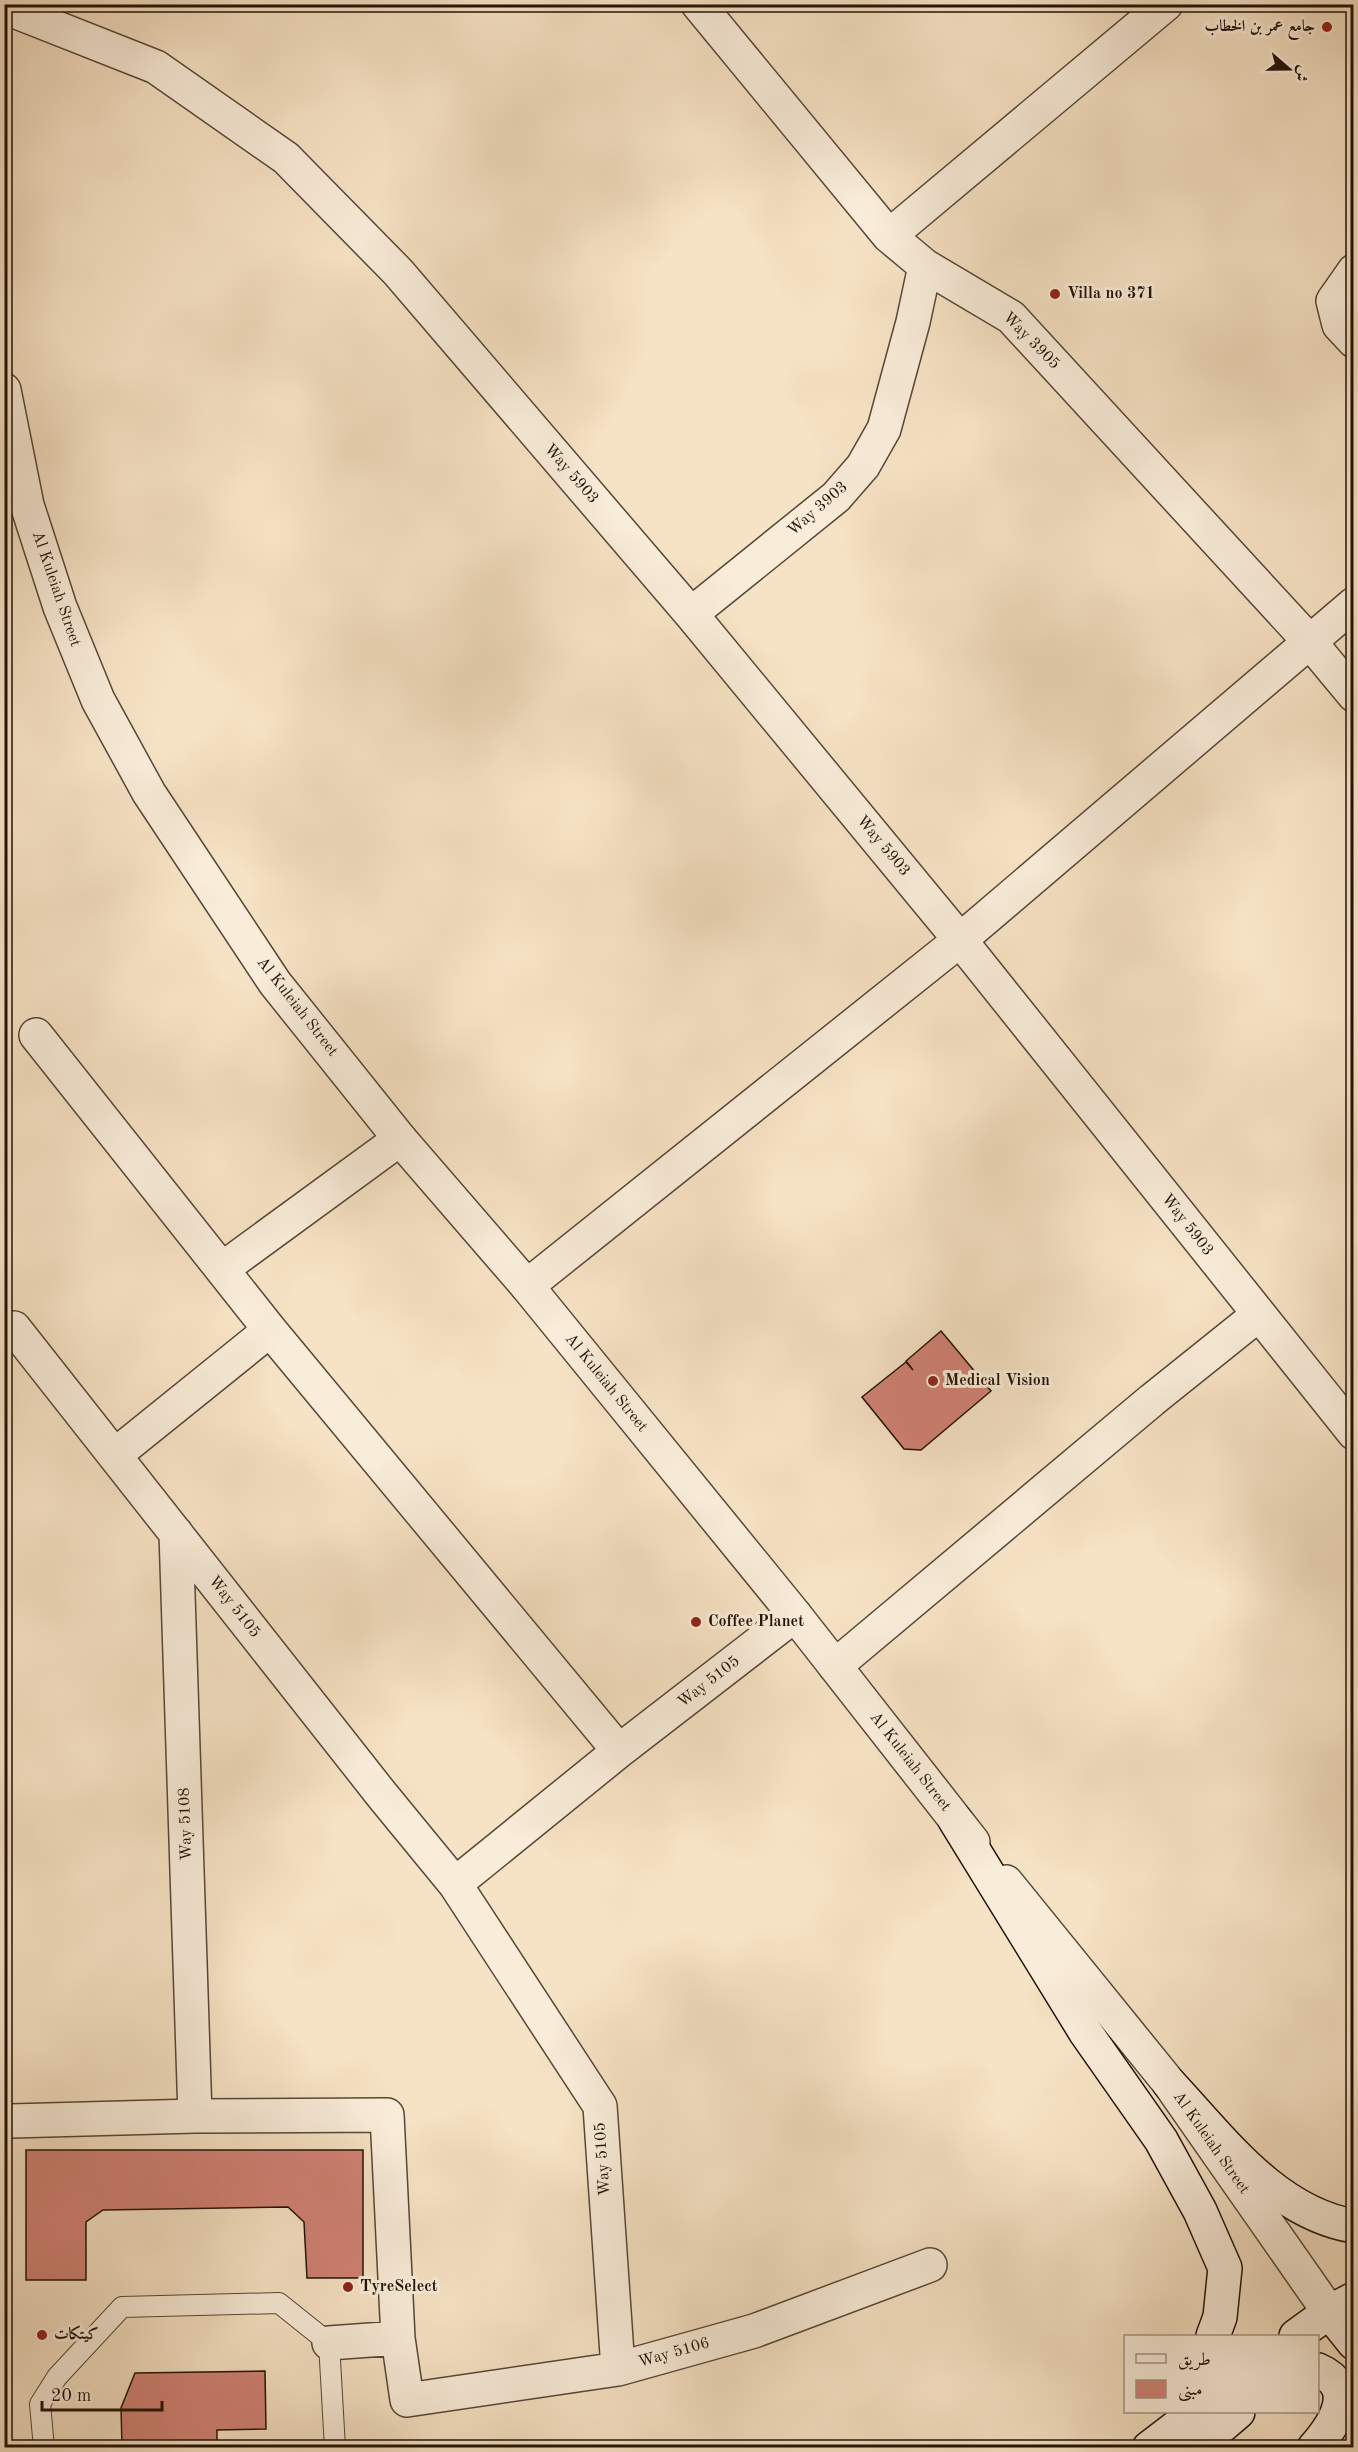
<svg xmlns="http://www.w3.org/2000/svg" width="1358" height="2452" viewBox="0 0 1358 2452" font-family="'Old Standard TT',Amiri,serif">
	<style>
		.building { fill: #d18275; stroke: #211307; stroke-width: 1.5 }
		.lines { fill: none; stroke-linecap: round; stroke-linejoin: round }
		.service-casing { stroke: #564736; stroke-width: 22 }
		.minor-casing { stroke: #564736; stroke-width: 36 }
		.tertiary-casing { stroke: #564736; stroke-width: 36 }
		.secondary-casing { stroke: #211307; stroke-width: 36 }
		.service { stroke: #f9ecd9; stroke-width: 20 }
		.minor { stroke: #f9ecd9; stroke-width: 33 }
		.tertiary { stroke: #f9ecd9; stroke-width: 33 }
		.secondary { stroke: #f9ecd9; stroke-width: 33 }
		.poi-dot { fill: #8f2418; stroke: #f9ecd9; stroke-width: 2 }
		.labels { text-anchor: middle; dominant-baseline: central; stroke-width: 6; stroke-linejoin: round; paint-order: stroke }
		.poi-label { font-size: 16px; font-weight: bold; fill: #211307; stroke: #f9ecd9; text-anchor: start }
		.street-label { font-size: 16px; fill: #211307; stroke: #f9ecd9 }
	</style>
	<rect width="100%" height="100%" fill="#f6e2c4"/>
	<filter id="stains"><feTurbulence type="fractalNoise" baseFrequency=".00333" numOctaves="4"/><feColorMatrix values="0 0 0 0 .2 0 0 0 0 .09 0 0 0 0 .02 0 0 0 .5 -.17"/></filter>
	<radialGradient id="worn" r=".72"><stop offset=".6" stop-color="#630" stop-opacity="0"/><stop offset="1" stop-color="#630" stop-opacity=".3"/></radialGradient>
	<path class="building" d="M 941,1331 L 991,1391 L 921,1450 L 904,1449 L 862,1397 L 906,1362 L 913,1370 L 906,1361 Z
		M 26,2150 L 363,2150 L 363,2278 L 307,2278 L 304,2222 L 288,2207 L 103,2210 L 86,2222 L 86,2280 L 26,2280 Z
		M 265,2371 L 266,2429 L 217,2430 L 217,2444 L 122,2446 L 121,2408 L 135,2373 Z"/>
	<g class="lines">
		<defs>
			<path id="service" d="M 44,2448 L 40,2404 L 57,2377 L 122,2307 L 279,2303 L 329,2343 L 335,2448"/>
			<path id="minor" d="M 698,4 L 889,236 L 925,266 L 1011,317 L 1310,642 L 1354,695
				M 4,7 L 156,67 L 286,158 L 398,272 L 691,614 L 960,940 L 1354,1433
				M 889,236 L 1166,4
				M 1354,271 L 1333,301 L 1339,325 L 1354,341
				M 691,614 L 836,497 L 863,466 L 884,429 L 913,322 L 925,266
				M 36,1035 L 270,1330 L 619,1751
				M 222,1269 L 400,1139
				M 527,1286 L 960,940 L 1354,604
				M 14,1328 L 382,1795 L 455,1884 L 600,2106 L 618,2369
				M 115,1455 L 270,1330
				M 176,1533 L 195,2116
				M 835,1666 L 1152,1400 L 1258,1315
				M 455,1884 L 619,1751 L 795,1615
				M 11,2121 L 195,2116 L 387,2115 L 398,2338 L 407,2400 L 618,2369 L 754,2331 L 930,2265
				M 329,2343 L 398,2338"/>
			<path id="tertiary" d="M 4,390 L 27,505 L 60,607 L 98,700 L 149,793 L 275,983 L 400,1139 L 527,1286 L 795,1615 L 973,1842
				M 1006,1882 L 1169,2083 L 1329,2312"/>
			<path id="secondary" d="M 955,1820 L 1086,2033 L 1161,2140 L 1200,2211 L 1225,2268 L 1220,2317 L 1213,2336
				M 1169,2083 C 1221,2138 1274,2213 1354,2226
				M 1329,2312 L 1354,2343
				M 1296,2336 L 1329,2312 L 1354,2299
				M 1149,2448 L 1196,2412
				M 1190,2448 L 1217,2430 L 1238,2412
				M 1314,2448 C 1336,2423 1358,2387 1318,2370"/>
		</defs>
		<use href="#service" class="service-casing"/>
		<use href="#minor" class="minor-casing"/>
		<use href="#tertiary" class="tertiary-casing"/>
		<use href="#secondary" class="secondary-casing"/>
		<use href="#service" class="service"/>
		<use href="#minor" class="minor"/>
		<use href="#tertiary" class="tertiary"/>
		<use href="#secondary" class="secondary"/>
	</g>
	<g class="poi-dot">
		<circle cx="1327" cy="27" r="6"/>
		<circle cx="1055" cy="294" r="6"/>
		<circle cx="933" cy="1381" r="6"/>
		<circle cx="696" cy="1622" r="6"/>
		<circle cx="348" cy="2287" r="6"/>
		<circle cx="42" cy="2335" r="6"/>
	</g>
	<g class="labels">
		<g class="poi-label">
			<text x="1315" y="27" text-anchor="end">جامع عمر بن الخطاب</text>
			<text x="1067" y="294">Villa no 371</text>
			<text x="945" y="1381">Medical Vision</text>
			<text x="708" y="1622">Coffee Planet</text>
			<text x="360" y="2287">TyreSelect</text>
			<text x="54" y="2335">كيتكات</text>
		</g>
		<g class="street-label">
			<text transform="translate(1031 341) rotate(45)">Way 3905</text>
			<text transform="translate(571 474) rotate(49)">Way 5903</text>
			<text transform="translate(818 509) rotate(-41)">Way 3903</text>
			<text transform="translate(56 589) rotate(71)">Al Kuleiah Street</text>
			<text transform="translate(883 846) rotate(50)">Way 5903</text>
			<text transform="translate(297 1007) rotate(52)">Al Kuleiah Street</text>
			<text transform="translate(1187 1225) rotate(52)">Way 5903</text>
			<text transform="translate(606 1383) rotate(51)">Al Kuleiah Street</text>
			<text transform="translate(234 1607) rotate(52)">Way 5105</text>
			<text transform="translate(709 1682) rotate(-38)">Way 5105</text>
			<text transform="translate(910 1762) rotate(52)">Al Kuleiah Street</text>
			<text transform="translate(186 1824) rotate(-92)">Way 5108</text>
			<text transform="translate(1211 2143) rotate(55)">Al Kuleiah Street</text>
			<text transform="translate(603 2159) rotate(-94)">Way 5105</text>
			<text transform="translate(674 2353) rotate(-16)">Way 5106</text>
		</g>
	</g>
	<rect width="1358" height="2452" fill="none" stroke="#f6e2c4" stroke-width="24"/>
	<rect x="6" y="6" width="1346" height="2440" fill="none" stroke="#211307" stroke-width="3"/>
	<rect x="12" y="12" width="1334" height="2428" fill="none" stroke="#211307" stroke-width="1.5"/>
	<rect x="1124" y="2335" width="195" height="78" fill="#f9ecd9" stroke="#a39585" stroke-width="1.5"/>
	<rect x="1136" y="2354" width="30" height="9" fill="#f9ecd9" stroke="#a39585" stroke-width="1.5"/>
	<text x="1178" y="2365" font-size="18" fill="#211307">طريق</text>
	<rect x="1136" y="2380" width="30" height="18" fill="#d18275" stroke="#a39585" stroke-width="1.5"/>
	<text x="1178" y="2395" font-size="18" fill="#211307">مبنى</text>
	<g transform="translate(1289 69) rotate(110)" stroke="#f9ecd9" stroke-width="4.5" paint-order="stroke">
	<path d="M0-4.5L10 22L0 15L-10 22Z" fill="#211307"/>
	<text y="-9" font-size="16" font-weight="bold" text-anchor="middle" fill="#211307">ش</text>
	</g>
	<path d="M42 2401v9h120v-9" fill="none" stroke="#211307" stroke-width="3"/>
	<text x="51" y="2401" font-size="18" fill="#211307" stroke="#f9ecd9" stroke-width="4.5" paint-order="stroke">20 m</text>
	<rect width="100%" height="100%" filter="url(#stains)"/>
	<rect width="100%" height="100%" fill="url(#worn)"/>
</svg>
